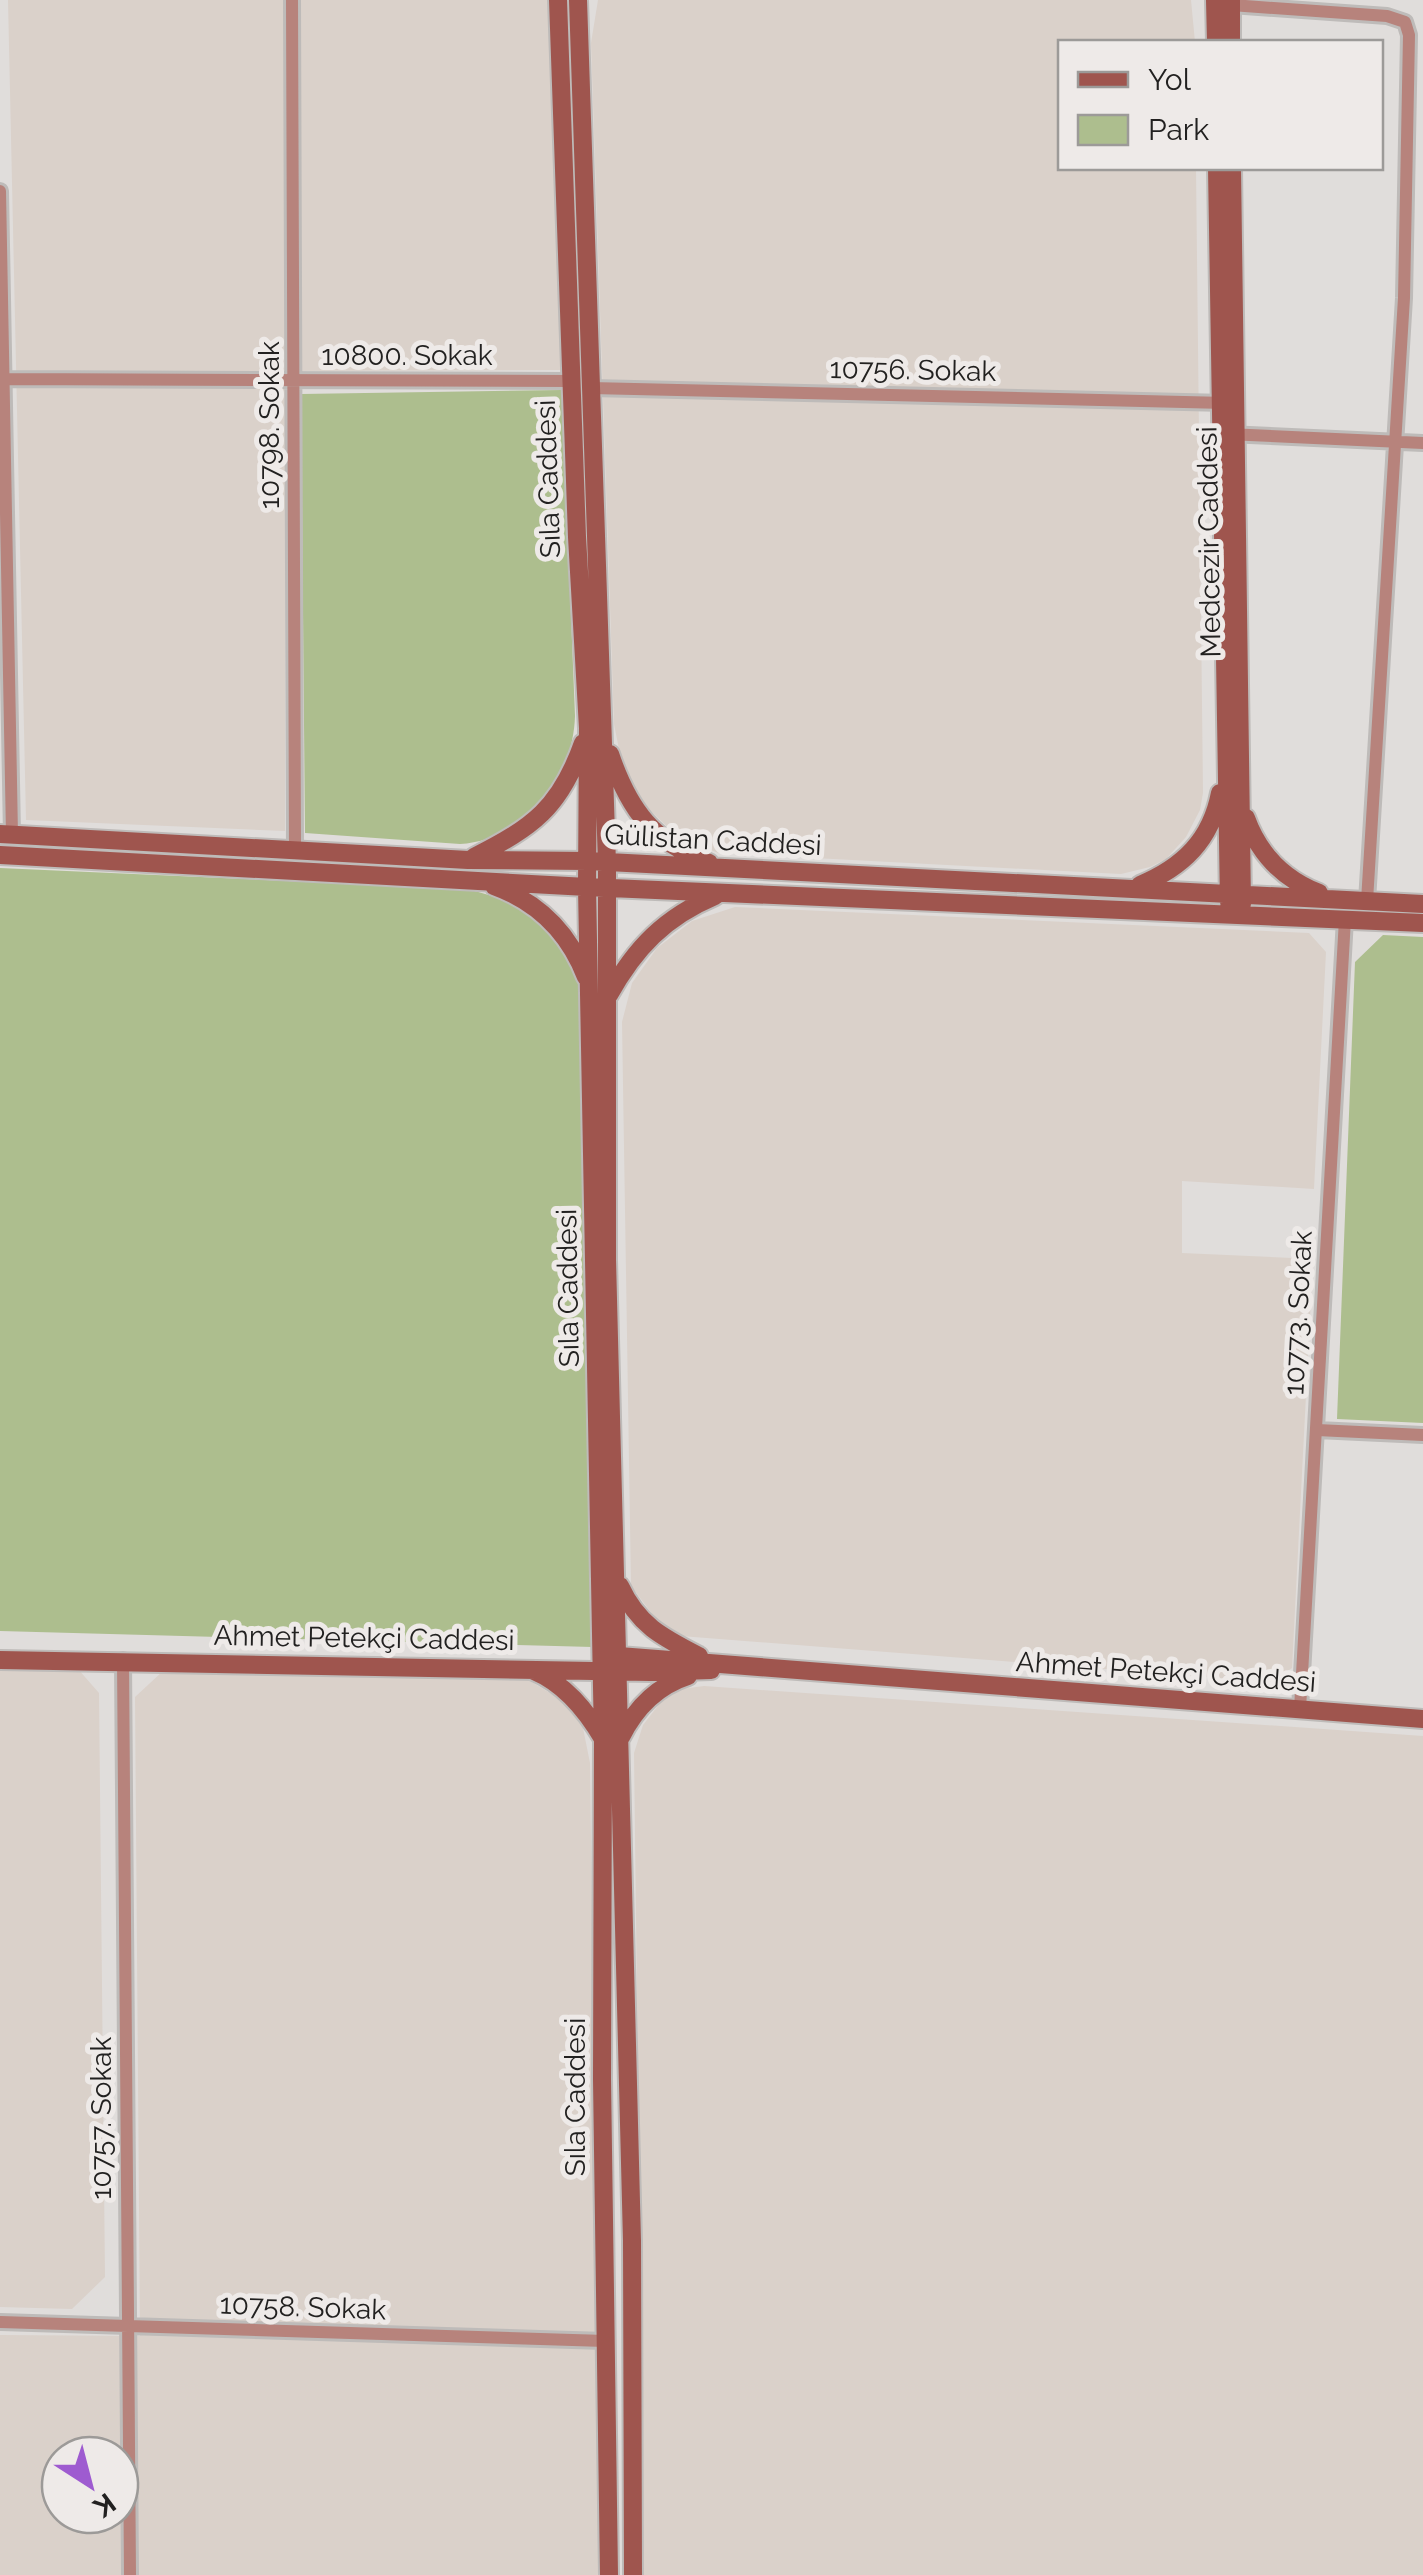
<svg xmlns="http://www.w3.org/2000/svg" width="1423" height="2575" viewBox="0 0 1423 2575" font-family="Raleway,sans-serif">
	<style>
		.built { fill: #dad1ca; fill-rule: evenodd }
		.green { fill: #adbe8e }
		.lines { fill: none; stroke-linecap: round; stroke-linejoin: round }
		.street-casing { stroke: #bebbb9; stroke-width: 18 }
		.secondary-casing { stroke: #bebbb9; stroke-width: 22 }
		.street { stroke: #b7837c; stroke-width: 12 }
		.secondary { stroke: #9f554e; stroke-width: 18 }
		.labels { text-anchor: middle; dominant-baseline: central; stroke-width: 10; stroke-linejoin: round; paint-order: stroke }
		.street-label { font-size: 28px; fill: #222120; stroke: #eeeae8 }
	</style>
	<rect width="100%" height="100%" fill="#e0dddb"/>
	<path class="built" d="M 8,0 L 549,0 L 563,370 L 285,371 L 285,831 L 26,820 Z
		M 598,0 L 1191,0 L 1195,42 L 1060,42 L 1060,168 L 1196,168 L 1203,793 L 1200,810 L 1186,837 L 1166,859 L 1150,867 L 1121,874 L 718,853 L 675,834 L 638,799 L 622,764 L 614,724 L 591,43 Z
		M 735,907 L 1309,933 L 1326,952 L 1314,1189 L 1182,1181 L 1182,1253 L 1313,1259 L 1292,1668 L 1272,1682 L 668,1635 L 631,1586 L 622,1022 L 632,983 L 657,948 L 692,921 Z
		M 0,1668 L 78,1669 L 99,1693 L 105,2277 L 72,2309 L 0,2307 Z
		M 163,1671 L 525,1678 L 565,1702 L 583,1728 L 590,1763 L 601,2575 L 0,2575 L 0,2335 L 140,2336 L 135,1697 ZM 60,2455 L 120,2455 L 120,2515 L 60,2515 Z
		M 704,1686 L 1423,1736 L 1423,2575 L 644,2575 L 634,1753 L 643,1725 L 660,1703 L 681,1689 Z"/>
	<path class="green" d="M 562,390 L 575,716 C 573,780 527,839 460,844 L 305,833 L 301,394 Z
		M 0,868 L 466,889 C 520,900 568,933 580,990 L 593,1647 L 0,1631 Z
		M 1383,935 L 1423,937 L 1423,1423 L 1337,1419 L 1355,962 Z"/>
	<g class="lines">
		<defs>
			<path id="street" d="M 292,0 L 295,849
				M 1231,5 L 1387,16 L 1405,22 L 1409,35 L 1404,298 L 1367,901
				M 0,191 L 12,835
				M 3,379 L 571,381
				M 591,388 L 1226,403
				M 1227,434 L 1423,443
				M 1317,1430 L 1423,1435
				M 123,1660 L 130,2575
				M 1300,1709 L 1345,919
				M 0,2322 L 605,2341"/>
			<path id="secondary" d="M 558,0 L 577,537 L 588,728 L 587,887 L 603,1740 L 602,2079 L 609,2575
				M 578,0 L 607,863 L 607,1260 L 632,2241 L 633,2575
				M 1215,0 L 1216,42
				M 1231,0 L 1231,42
				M 1217,168 L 1229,902
				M 1232,168 L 1242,904
				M 610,754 C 629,810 653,842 709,863
				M 1246,818 C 1259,854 1283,879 1319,893
				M 0,834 L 468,860 L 588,861 L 1423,904
				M 0,855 L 587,887 L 1423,923
				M 474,857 C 533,827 560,808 583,743
				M 1140,885 C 1183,867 1211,840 1220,793
				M 494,886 C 538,902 569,933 586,977
				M 609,995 C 635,948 665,917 715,896
				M 620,1586 C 638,1625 662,1637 699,1656
				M 606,1655 L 1423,1719
				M 0,1660 L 650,1672 L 711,1670
				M 534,1671 C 565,1684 586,1710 603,1739
				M 621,1737 C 635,1709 657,1686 688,1676"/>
		</defs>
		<use href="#street" class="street-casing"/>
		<use href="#secondary" class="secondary-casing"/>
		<use href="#street" class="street"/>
		<use href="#secondary" class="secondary"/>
	</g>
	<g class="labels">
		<g class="street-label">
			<text x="407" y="355">10800. Sokak</text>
			<text transform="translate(913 370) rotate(1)">10756. Sokak</text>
			<text transform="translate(269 425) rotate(-90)">10798. Sokak</text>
			<text transform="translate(548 479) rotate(-92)">Sıla Caddesi</text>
			<text transform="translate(1209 542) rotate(-91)">Medcezir Caddesi</text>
			<text transform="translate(713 840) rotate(3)">Gülistan Caddesi</text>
			<text transform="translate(568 1288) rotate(-91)">Sıla Caddesi</text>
			<text transform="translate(1298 1313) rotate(-87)">10773. Sokak</text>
			<text transform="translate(364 1638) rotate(1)">Ahmet Petekçi Caddesi</text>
			<text transform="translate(1166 1672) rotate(4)">Ahmet Petekçi Caddesi</text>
			<text transform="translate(575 2097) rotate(-90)">Sıla Caddesi</text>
			<text transform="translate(101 2118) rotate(-90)">10757. Sokak</text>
			<text transform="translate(303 2307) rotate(2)">10758. Sokak</text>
		</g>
	</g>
	<rect x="1058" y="40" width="325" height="130" fill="#eeeae8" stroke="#9c9a98" stroke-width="2.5"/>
	<rect x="1078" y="72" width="50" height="15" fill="#9f554e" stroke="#9c9a98" stroke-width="2.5"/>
	<text x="1148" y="90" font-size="30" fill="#222120">Yol</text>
	<rect x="1078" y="115" width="50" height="30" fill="#adbe8e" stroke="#9c9a98" stroke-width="2.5"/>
	<text x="1148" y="140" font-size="30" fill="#222120">Park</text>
	<g transform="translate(90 2485) rotate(144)"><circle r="48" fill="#eeeae8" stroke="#9c9a98" stroke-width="2.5"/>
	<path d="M0-8L18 38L0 25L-18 38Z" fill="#9e5bd0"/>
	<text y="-15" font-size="28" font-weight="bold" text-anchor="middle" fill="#222120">K</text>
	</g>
</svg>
